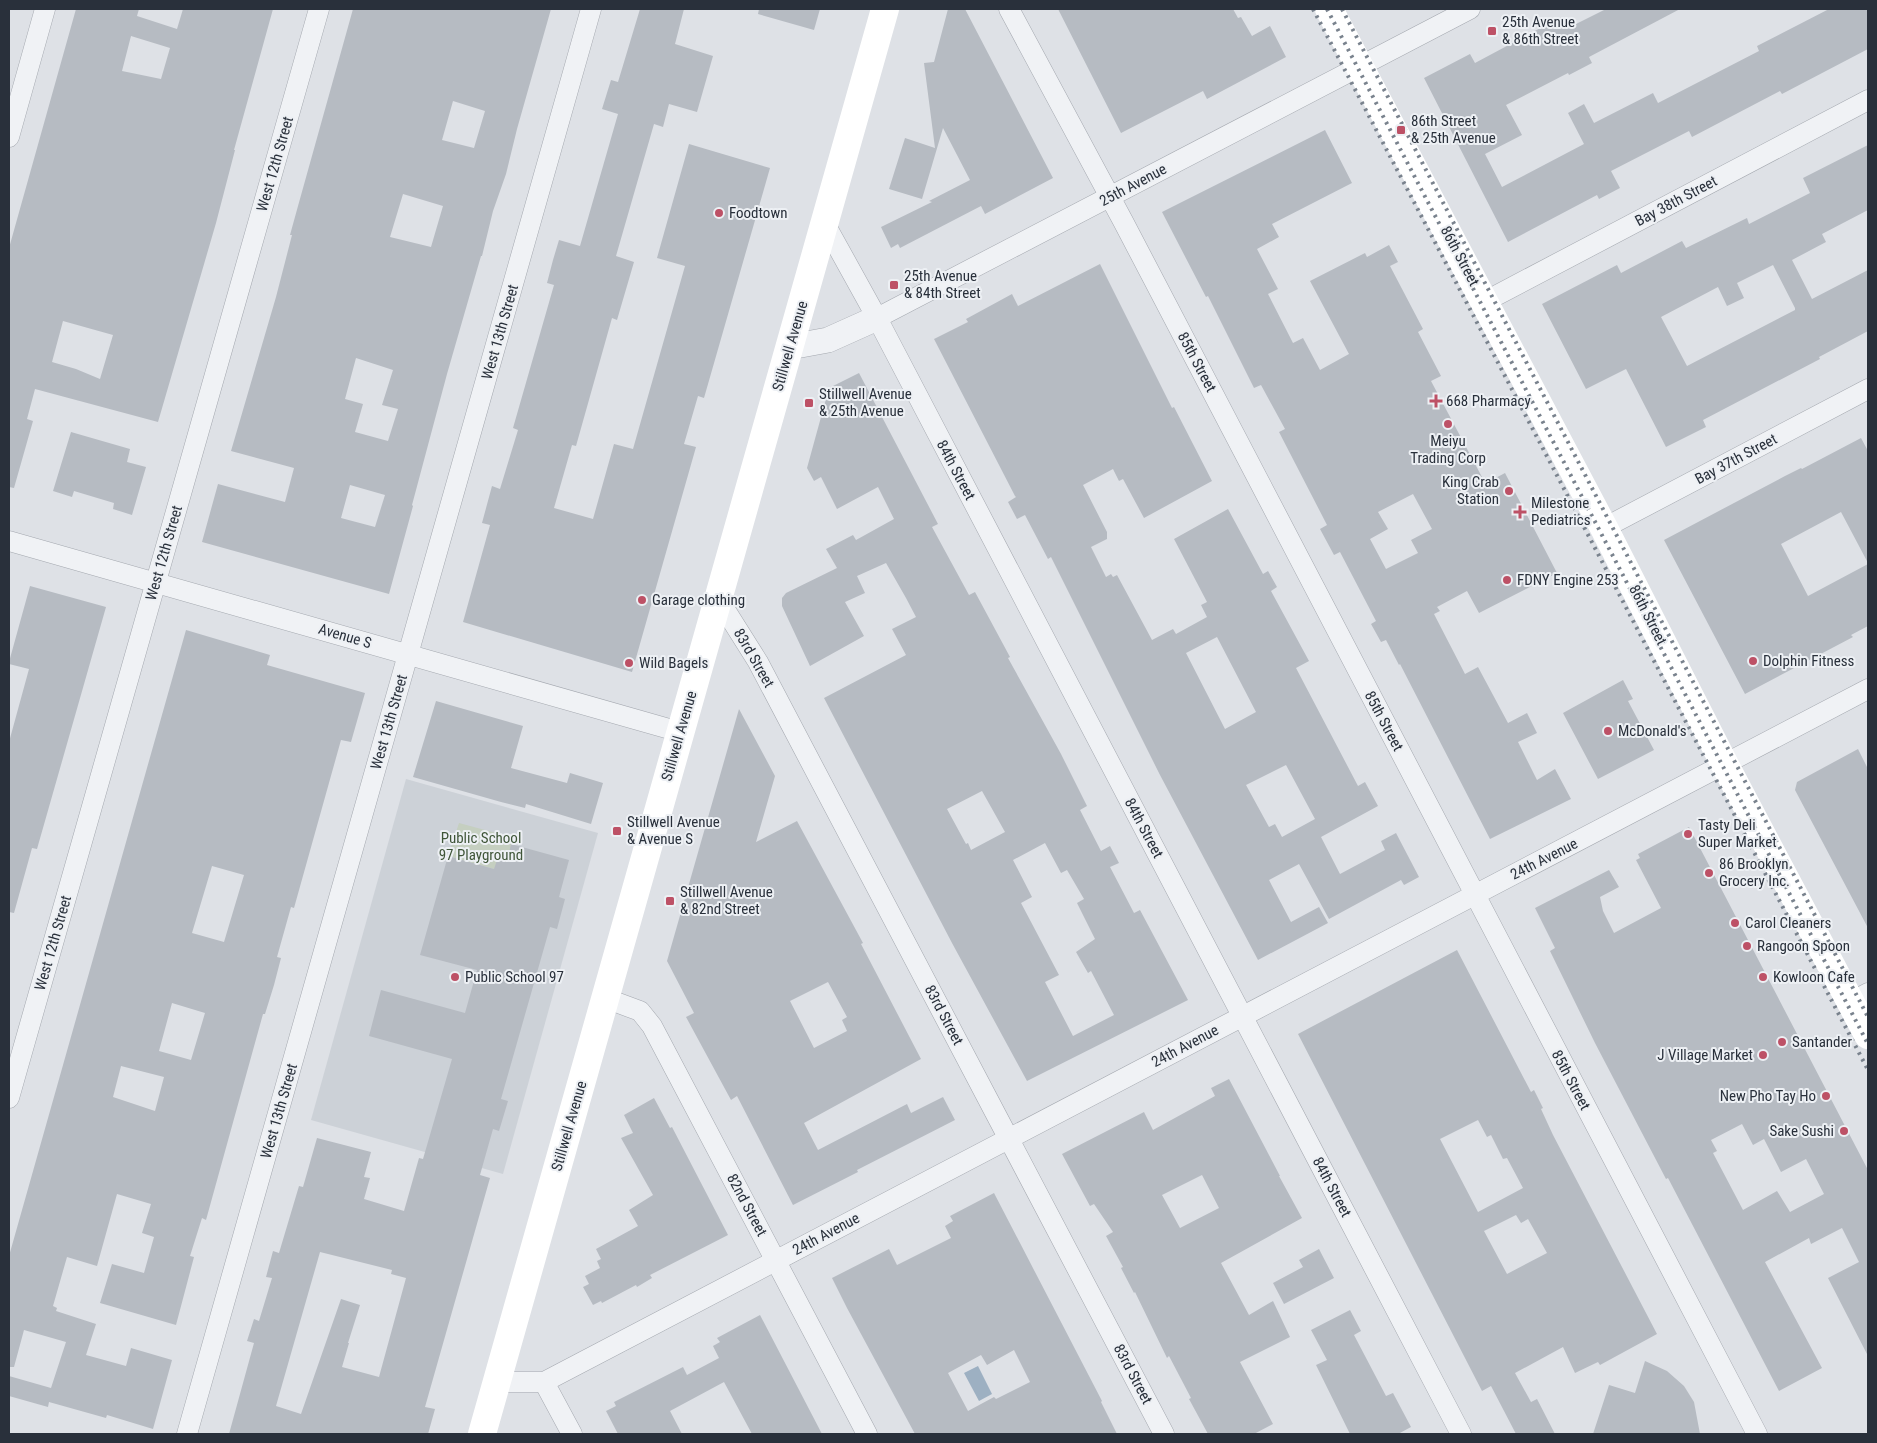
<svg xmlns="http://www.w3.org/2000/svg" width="1877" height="1443" viewBox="0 0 1877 1443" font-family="'Roboto Condensed',sans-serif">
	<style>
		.built { fill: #ccd1d7 }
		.green { fill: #c5cfc0 }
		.water { fill: #9db0c2 }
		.building { fill: #b6bbc2; fill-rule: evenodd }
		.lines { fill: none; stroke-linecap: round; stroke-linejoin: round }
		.minor-casing { stroke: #a4a8af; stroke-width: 21 }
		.tertiary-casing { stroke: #a4a8af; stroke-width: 26 }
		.minor { stroke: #f0f2f5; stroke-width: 20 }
		.tertiary { stroke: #f0f2f5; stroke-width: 25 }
		.secondary { stroke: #fff; stroke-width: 28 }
		.rail { stroke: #79828d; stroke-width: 4; stroke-dasharray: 2.5 5; stroke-linecap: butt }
		.poi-dot { fill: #bd5166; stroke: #edf0f4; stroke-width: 2 }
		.labels { text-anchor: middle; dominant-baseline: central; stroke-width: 4; stroke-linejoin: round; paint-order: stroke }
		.poi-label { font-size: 15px; fill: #29303b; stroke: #edf0f4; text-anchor: start }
		.street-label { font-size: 15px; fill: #29303b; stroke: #edf0f4 }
		.park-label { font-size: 15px; fill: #3f5538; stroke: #edf0f4 }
	</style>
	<rect width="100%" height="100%" fill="#dee1e6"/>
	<path class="built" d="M 406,779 L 598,833 L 503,1174 L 311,1120 Z"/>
	<path class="green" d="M 459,823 L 515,838 L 508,857 L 494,869 L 448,856 Z"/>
	<path class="water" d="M 978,1366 L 992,1394 L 979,1401 L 964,1373 Z"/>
	<path class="building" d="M 76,9 L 139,9 L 137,16 L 177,29 L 183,9 L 273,9 L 234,150 L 235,150 L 216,223 L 158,422 L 35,389 L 27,419 L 33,421 L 14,488 L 9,487 L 9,248 ZM 131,36 L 170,48 L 161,79 L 122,71 ZM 63,321 L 113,335 L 100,379 L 76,369 L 52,362 Z
		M 353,9 L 551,9 L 517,129 L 506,174 L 493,211 L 482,256 L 481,256 L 447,374 L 412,505 L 413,506 L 389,594 L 202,542 L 218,484 L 285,502 L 294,468 L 231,451 L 276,297 L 292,235 L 290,235 L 298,206 ZM 453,101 L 485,111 L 474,148 L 442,140 ZM 403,194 L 443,206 L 431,247 L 390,237 ZM 356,358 L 393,370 L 382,405 L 398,409 L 388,441 L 355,432 L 363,404 L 345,399 ZM 350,485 L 385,495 L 375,527 L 341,518 Z
		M 640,9 L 684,9 L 675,44 L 713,56 L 697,112 L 669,104 L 663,127 L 654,124 L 616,256 L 634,262 L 617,320 L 612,318 L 576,446 L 572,445 L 554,508 L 593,519 L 614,444 L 633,449 L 685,266 L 657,258 L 689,144 L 770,168 L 704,398 L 698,396 L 684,444 L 696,447 L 632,672 L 463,622 L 490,525 L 482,523 L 492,486 L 500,489 L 518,430 L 513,428 L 554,285 L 547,283 L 553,260 L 559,240 L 580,246 L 618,114 L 602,109 L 611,80 L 618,82 Z
		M 759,9 L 820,9 L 814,30 L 758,14 Z
		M 948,9 L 965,9 L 1053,178 L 985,214 L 981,206 L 900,248 L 898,244 L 891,248 L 881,227 L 932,202 L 929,201 L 970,180 L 943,128 L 922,199 L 889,189 L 905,138 L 935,148 L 924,63 L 934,62 Z
		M 1058,9 L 1233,9 L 1238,18 L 1241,17 L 1252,36 L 1270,26 L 1286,57 L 1207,99 L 1203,91 L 1121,133 Z
		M 1606,9 L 1680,9 L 1589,57 L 1592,63 L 1569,75 L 1568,73 L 1506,105 L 1522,135 L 1485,154 L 1502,187 L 1584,144 L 1568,113 L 1584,104 L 1594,123 L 1653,93 L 1658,103 L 1759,51 L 1757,46 L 1829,9 L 1868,9 L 1868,49 L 1782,94 L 1780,91 L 1692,137 L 1689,131 L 1611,171 L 1620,188 L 1599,199 L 1597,195 L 1508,242 L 1424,78 L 1470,54 L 1475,63 L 1561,17 L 1565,23 L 1569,21 L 1572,26 Z
		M 1325,130 L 1352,183 L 1272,224 L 1279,237 L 1257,249 L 1278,289 L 1268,294 L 1293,343 L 1303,338 L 1320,370 L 1349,354 L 1310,281 L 1365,253 L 1367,257 L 1389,245 L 1398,262 L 1390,266 L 1423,329 L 1418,332 L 1441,376 L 1431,381 L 1483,479 L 1486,477 L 1488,482 L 1505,473 L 1557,573 L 1479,613 L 1467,591 L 1437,607 L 1440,611 L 1434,614 L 1465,674 L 1478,667 L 1508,723 L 1527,713 L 1537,733 L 1518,742 L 1537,780 L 1555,769 L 1571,799 L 1490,839 L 1400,664 L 1399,665 L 1386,640 L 1381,642 L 1371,624 L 1376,621 L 1340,552 L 1334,555 L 1320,529 L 1327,525 L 1279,432 L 1285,429 L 1261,385 L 1254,388 L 1208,296 L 1206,297 L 1162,212 ZM 1413,494 L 1432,529 L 1411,540 L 1418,553 L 1386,569 L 1370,539 L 1388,529 L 1378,512 Z
		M 1868,145 L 1868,210 L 1822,234 L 1826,242 L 1792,260 L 1812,299 L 1868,270 L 1868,331 L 1819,357 L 1820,359 L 1703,420 L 1706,427 L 1666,447 L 1626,369 L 1586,389 L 1542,304 L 1617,265 L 1621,273 L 1682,241 L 1686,248 L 1747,218 L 1749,224 L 1810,193 L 1803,178 ZM 1773,265 L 1795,308 L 1795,310 L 1687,366 L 1661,317 L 1718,287 L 1727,306 L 1744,298 L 1737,283 Z
		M 1100,264 L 1172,408 L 1174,407 L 1212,481 L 1144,518 L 1123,479 L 1119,481 L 1113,469 L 1083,485 L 1107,532 L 1107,539 L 1091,547 L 1106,577 L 1111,574 L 1113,577 L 1117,575 L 1152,640 L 1173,629 L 1176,634 L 1207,617 L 1201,605 L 1207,602 L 1174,539 L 1228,509 L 1263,574 L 1268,571 L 1277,587 L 1271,591 L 1309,661 L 1296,668 L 1358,786 L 1365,782 L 1378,806 L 1321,837 L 1340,874 L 1385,850 L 1381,841 L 1396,833 L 1419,877 L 1404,885 L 1401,880 L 1329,919 L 1299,864 L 1269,880 L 1291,922 L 1319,907 L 1328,923 L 1258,960 L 1160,775 L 1051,557 L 1048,559 L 1025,515 L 1017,519 L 1008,502 L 1016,497 L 1015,496 L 934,339 L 968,322 L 966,319 L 1012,294 L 1018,306 ZM 1217,637 L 1256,712 L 1225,729 L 1186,653 ZM 1286,765 L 1315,819 L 1282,837 L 1275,824 L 1269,827 L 1246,785 Z
		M 859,373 L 938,524 L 932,527 L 969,595 L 975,592 L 1010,657 L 1008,658 L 1061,754 L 1087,806 L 1080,810 L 1101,851 L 1110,846 L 1119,863 L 1110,867 L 1134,913 L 1140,910 L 1188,1000 L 1027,1081 L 952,943 L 824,698 L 906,655 L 892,629 L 916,617 L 906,598 L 886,563 L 857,576 L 865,593 L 845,602 L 864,636 L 810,666 L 782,606 L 782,598 L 786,593 L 837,568 L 826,549 L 853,535 L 856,540 L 894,519 L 878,487 L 837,509 L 821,477 L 814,481 L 807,468 L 829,388 ZM 982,791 L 1005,832 L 971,850 L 968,843 L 966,844 L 947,809 ZM 1045,843 L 1061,873 L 1067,870 L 1084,899 L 1077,903 L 1095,939 L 1076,952 L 1088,973 L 1091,971 L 1114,1015 L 1073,1036 L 1045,982 L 1059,975 L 1021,903 L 1032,897 L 1013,860 Z
		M 71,432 L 130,449 L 127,462 L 146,467 L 132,515 L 113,509 L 114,503 L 74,491 L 72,497 L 53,491 Z
		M 1861,438 L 1868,451 L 1868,563 L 1841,512 L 1781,544 L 1808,596 L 1868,564 L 1868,626 L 1851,635 L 1853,637 L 1745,694 L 1664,540 L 1785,476 L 1801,468 L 1802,469 Z
		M 30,586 L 106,607 L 37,849 L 32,848 L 14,913 L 9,912 L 9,742 L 29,669 L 9,664 L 9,662 Z
		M 186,630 L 270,655 L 267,665 L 365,693 L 351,742 L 341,740 L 294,908 L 291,907 L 277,957 L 281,958 L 274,985 L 265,1014 L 263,1014 L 206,1220 L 202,1218 L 190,1256 L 194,1257 L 176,1325 L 100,1303 L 112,1264 L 144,1273 L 154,1237 L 142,1233 L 151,1204 L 117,1194 L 97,1266 L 67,1257 L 53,1306 L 57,1308 L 56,1311 L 96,1324 L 86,1355 L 126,1366 L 131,1348 L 172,1360 L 153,1429 L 107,1415 L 106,1418 L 49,1402 L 48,1407 L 9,1396 L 9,1376 L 51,1388 L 66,1342 L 24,1330 L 14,1367 L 9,1367 L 9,1256 ZM 212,866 L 244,875 L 224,942 L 192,933 ZM 172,1003 L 205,1013 L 191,1060 L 159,1051 ZM 121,1066 L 164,1077 L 155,1111 L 113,1097 Z
		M 1623,680 L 1633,699 L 1628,701 L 1654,750 L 1598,779 L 1563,713 Z
		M 436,701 L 523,726 L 511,768 L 567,783 L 570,773 L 603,783 L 591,824 L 526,804 L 525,808 L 501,802 L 413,777 Z
		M 739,709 L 775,776 L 756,842 L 797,821 L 863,943 L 861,944 L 921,1059 L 804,1123 L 818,1150 L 907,1104 L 911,1113 L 943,1097 L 955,1120 L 857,1170 L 858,1172 L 793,1205 L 737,1096 L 731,1100 L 686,1017 L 694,1013 L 667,961 ZM 828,982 L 847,1017 L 842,1020 L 847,1031 L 814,1048 L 790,1001 Z
		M 1858,749 L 1868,769 L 1868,928 L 1795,790 L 1797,782 Z
		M 1689,827 L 1868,1170 L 1868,1356 L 1828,1278 L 1859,1262 L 1842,1228 L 1811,1244 L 1809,1238 L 1765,1262 L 1822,1368 L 1779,1391 L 1668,1178 L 1666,1179 L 1595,1043 L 1550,951 L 1555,948 L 1535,908 L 1609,870 L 1619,887 L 1600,897 L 1603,911 L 1614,933 L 1661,908 L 1636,860 L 1640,858 L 1638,854 ZM 1742,1124 L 1753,1145 L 1764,1139 L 1781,1172 L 1806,1159 L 1824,1194 L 1790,1212 L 1777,1191 L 1743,1210 L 1713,1153 L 1717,1151 L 1711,1140 Z
		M 511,844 L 569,860 L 559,897 L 565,899 L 557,929 L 550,927 L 501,1099 L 508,1101 L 499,1131 L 493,1129 L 480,1175 L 490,1178 L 425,1407 L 435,1409 L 428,1434 L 229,1434 L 254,1343 L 247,1341 L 254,1319 L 259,1321 L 272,1278 L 266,1277 L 273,1251 L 279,1253 L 299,1186 L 303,1187 L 317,1138 L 371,1152 L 364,1177 L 370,1178 L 364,1199 L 404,1211 L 419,1158 L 423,1159 L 452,1059 L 369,1036 L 381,990 L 465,1013 L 477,970 L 420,955 L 448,856 L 494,869 L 497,860 L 501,861 L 503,855 L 508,857 ZM 320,1252 L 392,1270 L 391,1274 L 406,1278 L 379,1377 L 342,1367 L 349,1343 L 348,1343 L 360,1305 L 341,1299 L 301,1414 L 276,1406 Z
		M 1457,950 L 1531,1092 L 1534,1090 L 1543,1108 L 1541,1109 L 1553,1135 L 1657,1334 L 1600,1365 L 1598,1362 L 1575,1373 L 1563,1347 L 1515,1373 L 1531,1402 L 1537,1399 L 1555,1434 L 1516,1434 L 1491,1386 L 1482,1391 L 1298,1034 ZM 1478,1120 L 1487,1137 L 1491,1135 L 1503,1159 L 1507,1158 L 1523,1188 L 1478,1212 L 1440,1139 ZM 1516,1215 L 1521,1223 L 1528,1219 L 1547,1253 L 1507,1274 L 1484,1231 Z
		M 1229,1079 L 1280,1176 L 1279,1176 L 1302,1218 L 1221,1263 L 1249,1315 L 1273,1301 L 1290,1337 L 1240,1362 L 1273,1424 L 1254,1434 L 1208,1434 L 1189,1399 L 1191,1398 L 1169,1356 L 1167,1358 L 1135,1292 L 1134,1293 L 1121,1268 L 1123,1267 L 1106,1236 L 1113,1232 L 1094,1204 L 1090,1206 L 1062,1154 L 1144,1112 L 1153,1130 L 1215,1096 L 1211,1088 ZM 1202,1175 L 1219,1208 L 1180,1228 L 1162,1195 Z
		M 654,1098 L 670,1128 L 672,1127 L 728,1235 L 650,1275 L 652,1278 L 637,1287 L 636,1285 L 602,1303 L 601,1301 L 593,1305 L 583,1287 L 589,1284 L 585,1276 L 600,1268 L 597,1261 L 601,1259 L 596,1249 L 638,1226 L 629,1210 L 653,1195 L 621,1138 L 633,1133 L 624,1115 Z
		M 994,1193 L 1102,1401 L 1101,1402 L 1117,1434 L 915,1434 L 847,1308 L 832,1278 L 889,1249 L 897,1265 L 951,1238 L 945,1226 L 953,1221 L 950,1216 ZM 1014,1350 L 1030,1382 L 996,1399 L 994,1397 L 968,1411 L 948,1373 L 981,1355 L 987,1365 Z
		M 1319,1249 L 1334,1278 L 1284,1304 L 1273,1283 L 1303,1267 L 1299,1260 Z
		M 1350,1310 L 1361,1331 L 1354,1335 L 1386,1396 L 1393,1393 L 1411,1427 L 1398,1434 L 1350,1434 L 1316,1365 L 1327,1360 L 1311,1330 Z
		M 760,1315 L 822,1434 L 752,1434 L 724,1382 L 670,1411 L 682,1434 L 618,1434 L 606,1411 L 616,1406 L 614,1402 L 683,1367 L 687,1375 L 719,1358 L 713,1346 L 720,1342 L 717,1338 Z
		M 1645,1361 L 1667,1371 L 1684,1386 L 1694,1402 L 1700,1434 L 1593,1434 L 1609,1385 L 1635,1393 Z"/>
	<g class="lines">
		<defs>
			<path id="minor" d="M 1009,9 L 1124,223 L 1757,1434
				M 9,137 L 45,9
				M 825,224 L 877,318 L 1461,1434
				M 1484,302 L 1868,100
				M 877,318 L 1470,9
				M 1604,528 L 1868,389
				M 9,541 L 680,732
				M 719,600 L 758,662 L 1164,1434
				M 605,998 L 640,1011 L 652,1026 L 867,1434
				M 1851,1002 L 1868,993
				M 9,1098 L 319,9
				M 497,1382 L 544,1382 L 1868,689
				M 544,1382 L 572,1434
				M 187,1434 L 591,9"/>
			<path id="tertiary" d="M 790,347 L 828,340 L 877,318"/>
		</defs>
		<use href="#minor" class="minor-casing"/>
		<use href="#tertiary" class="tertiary-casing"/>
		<use href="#minor" class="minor"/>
		<use href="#tertiary" class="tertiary"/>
		<path class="secondary" d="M 1329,9 L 1604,528 L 1725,765 L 1868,1035
			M 482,1434 L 885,9"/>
		<path class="rail" d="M 1313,9 L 1868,1070
			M 1327,9 L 1868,1044
			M 1342,9 L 1868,1017"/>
	</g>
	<g class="poi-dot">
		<rect x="1487" y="26" width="10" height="10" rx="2.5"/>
		<rect x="1396" y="125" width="10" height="10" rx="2.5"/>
		<circle cx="719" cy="213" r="5"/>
		<rect x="889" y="280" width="10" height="10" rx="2.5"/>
		<path d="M1433.5 393.5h5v5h5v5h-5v5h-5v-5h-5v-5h5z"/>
		<rect x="804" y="398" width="10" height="10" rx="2.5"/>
		<circle cx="1448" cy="424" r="5"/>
		<circle cx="1509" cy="491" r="5"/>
		<path d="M1517.5 504.5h5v5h5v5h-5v5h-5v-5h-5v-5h5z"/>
		<circle cx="1507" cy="580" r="5"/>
		<circle cx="642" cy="600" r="5"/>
		<circle cx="1753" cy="661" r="5"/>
		<circle cx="629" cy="663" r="5"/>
		<circle cx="1608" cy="731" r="5"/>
		<rect x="612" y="826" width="10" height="10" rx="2.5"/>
		<circle cx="1688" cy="834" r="5"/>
		<circle cx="1709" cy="873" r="5"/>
		<rect x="665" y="896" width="10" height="10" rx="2.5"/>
		<circle cx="1735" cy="923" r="5"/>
		<circle cx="1747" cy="946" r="5"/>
		<circle cx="455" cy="977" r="5"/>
		<circle cx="1763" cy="977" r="5"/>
		<circle cx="1782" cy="1042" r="5"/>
		<circle cx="1763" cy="1055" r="5"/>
		<circle cx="1826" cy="1096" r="5"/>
		<circle cx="1844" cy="1131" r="5"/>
	</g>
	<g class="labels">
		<g class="poi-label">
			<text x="1502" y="22">25th Avenue<tspan x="1502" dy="17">&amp; 86th Street</tspan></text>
			<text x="1411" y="121">86th Street<tspan x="1411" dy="17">&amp; 25th Avenue</tspan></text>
			<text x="729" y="213">Foodtown</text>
			<text x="904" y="276">25th Avenue<tspan x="904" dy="17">&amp; 84th Street</tspan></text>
			<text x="819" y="394">Stillwell Avenue<tspan x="819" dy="17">&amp; 25th Avenue</tspan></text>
			<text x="1446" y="401">668 Pharmacy</text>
			<text x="1448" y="441" text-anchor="middle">Meiyu<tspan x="1448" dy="17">Trading Corp</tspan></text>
			<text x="1499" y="482" text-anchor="end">King Crab<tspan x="1499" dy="17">Station</tspan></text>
			<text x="1531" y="503">Milestone<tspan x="1531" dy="17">Pediatrics</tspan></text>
			<text x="1517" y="580">FDNY Engine 253</text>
			<text x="652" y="600">Garage clothing</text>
			<text x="1763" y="661">Dolphin Fitness</text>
			<text x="639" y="663">Wild Bagels</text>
			<text x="1618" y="731">McDonald's</text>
			<text x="627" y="822">Stillwell Avenue<tspan x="627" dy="17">&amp; Avenue S</tspan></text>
			<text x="1698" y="825">Tasty Deli<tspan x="1698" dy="17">Super Market</tspan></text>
			<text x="1719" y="864">86 Brooklyn<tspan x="1719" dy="17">Grocery Inc.</tspan></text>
			<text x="680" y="892">Stillwell Avenue<tspan x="680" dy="17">&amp; 82nd Street</tspan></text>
			<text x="1745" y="923">Carol Cleaners</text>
			<text x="1757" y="946">Rangoon Spoon</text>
			<text x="465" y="977">Public School 97</text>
			<text x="1773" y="977">Kowloon Cafe</text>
			<text x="1792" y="1042">Santander</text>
			<text x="1753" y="1055" text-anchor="end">J Village Market</text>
			<text x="1816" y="1096" text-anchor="end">New Pho Tay Ho</text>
			<text x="1834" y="1131" text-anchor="end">Sake Sushi</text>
		</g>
		<g class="street-label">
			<text transform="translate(275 164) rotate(-74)">West 12th Street</text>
			<text transform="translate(1133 185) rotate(-28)">25th Avenue</text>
			<text transform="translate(1676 201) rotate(-28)">Bay 38th Street</text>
			<text transform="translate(1460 256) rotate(62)">86th Street</text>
			<text transform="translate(500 332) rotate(-74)">West 13th Street</text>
			<text transform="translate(790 346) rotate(-74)">Stillwell Avenue</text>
			<text transform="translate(1197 362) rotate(62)">85th Street</text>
			<text transform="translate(1736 459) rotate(-28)">Bay 37th Street</text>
			<text transform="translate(956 470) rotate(62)">84th Street</text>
			<text transform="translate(164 553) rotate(-74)">West 12th Street</text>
			<text transform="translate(1648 615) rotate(63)">86th Street</text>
			<text transform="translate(345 636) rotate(16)">Avenue S</text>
			<text transform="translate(754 658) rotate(60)">83rd Street</text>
			<text transform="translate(1384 721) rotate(62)">85th Street</text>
			<text transform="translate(389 722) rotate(-74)">West 13th Street</text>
			<text transform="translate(679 736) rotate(-74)">Stillwell Avenue</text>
			<text transform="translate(1144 828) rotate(62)">84th Street</text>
			<text transform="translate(1544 859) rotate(-27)">24th Avenue</text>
			<text transform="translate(53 943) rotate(-74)">West 12th Street</text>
			<text transform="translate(944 1015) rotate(62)">83rd Street</text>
			<text transform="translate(1185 1046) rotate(-28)">24th Avenue</text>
			<text transform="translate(1571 1080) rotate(62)">85th Street</text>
			<text transform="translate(279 1111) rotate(-74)">West 13th Street</text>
			<text transform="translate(569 1126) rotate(-74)">Stillwell Avenue</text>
			<text transform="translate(1332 1187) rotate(62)">84th Street</text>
			<text transform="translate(747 1205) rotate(62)">82nd Street</text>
			<text transform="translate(826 1234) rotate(-28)">24th Avenue</text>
			<text transform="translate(1133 1374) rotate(62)">83rd Street</text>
		</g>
		<g class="park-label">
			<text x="481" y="838">Public School<tspan x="481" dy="17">97 Playground</tspan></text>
		</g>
	</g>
	<rect width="1877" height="1443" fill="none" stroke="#29303b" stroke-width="20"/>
</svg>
